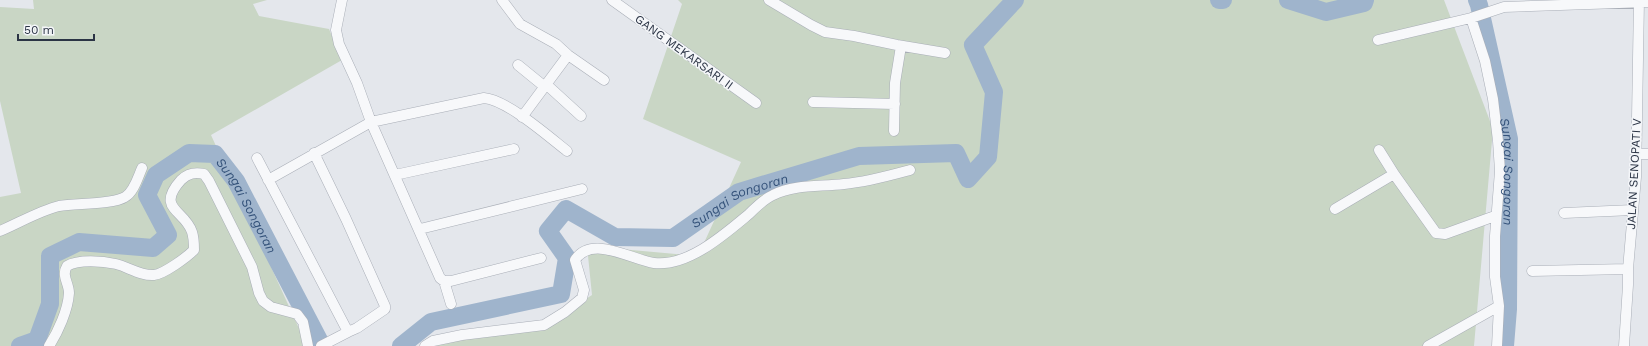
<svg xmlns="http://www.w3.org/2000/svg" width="1648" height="346" viewBox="0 0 1648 346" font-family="'Work Sans',sans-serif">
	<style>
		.green { fill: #c9d6c5 }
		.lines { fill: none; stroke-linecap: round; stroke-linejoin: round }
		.river { stroke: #9fb4cc; stroke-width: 18 }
		.minor-casing { stroke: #a9aeb7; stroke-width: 11 }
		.minor { stroke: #f7f8fa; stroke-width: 10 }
		.labels { text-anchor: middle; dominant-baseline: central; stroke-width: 3; stroke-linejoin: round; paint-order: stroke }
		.street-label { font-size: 12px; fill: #2b3445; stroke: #f4f6f9 }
		.water-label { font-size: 13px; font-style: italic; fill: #34527a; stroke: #f4f6f9 }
	</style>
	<rect width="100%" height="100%" fill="#e4e7ec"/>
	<path class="green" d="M 33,0 L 267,0 L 253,4 L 259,16 L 329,29 L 342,60 L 211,135 L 307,346 L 0,346 L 0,197 L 21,193 L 0,101 L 0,7 L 34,9 Z
		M 678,0 L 1444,0 L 1493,129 L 1474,346 L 426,346 L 550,322 L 592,295 L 587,246 L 698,256 L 741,162 L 643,119 L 682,4 Z"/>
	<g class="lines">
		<g class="river">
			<path d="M 1219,0 L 1223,0"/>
			<path d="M 1288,0 L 1326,12 L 1364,3 L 1365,0"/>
			<path id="s1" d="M 1477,0 L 1479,5 L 1509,139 L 1508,309 L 1505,346"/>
			<path id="s2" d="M 20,346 L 37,340 L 50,304 L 50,256 L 79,242 L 153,248 L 168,235 L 147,195 L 156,175 L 189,153 L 215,154 L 236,181 L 322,346"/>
			<path id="s3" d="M 401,346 L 431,322 L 561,294 L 567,258 L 548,231 L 566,209 L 615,237 L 673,238 L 739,192 L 859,156 L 956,153 L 968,179 L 988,157 L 994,92 L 973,45 L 1015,0"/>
		</g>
		<defs>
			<path id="minor" d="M 342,0 L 336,30 L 339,44 L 357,83 L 371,122 L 440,278 L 444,281 L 451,281 L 541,258
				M 502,0 L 520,24 L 556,44 L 568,55 L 604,80
				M 612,0 L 756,103
				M 769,0 L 811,25 L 825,32 L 854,36 L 897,45 L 945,53
				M 1471,18 L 1485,61 L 1493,99 L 1498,141 L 1500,171 L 1495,236 L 1495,277 L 1499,306 L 1497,346
				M 1378,40 L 1471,18 L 1504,7 L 1648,2
				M 518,65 L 545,87
				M 547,85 L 581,116
				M 813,102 L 895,104
				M 522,117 L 568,55
				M 894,131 L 895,83 L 901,46
				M 1379,150 L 1394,174 L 1436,233 L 1445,234 L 1495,216
				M 1636,154 L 1648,154
				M 257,158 L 348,332 L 357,328 L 385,309 L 385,306 L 346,219 L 314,153
				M 395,175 L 514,149
				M 268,180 L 371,122 L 484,98 C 507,100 548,136 567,151
				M 1335,209 L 1394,174
				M 1564,213 L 1633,210
				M 420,229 L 582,189
				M 0,231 C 19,223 39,211 59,206 C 76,203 112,205 125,197 C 134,192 138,177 142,168
				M 1532,271 L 1628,269
				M 444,281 L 451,304
				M 49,346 C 58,332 68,310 69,293 C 69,283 61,276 67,266 C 78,259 103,261 116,264 C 128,267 141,276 154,275 C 164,274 187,257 194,250 C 194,244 194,238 192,232 C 185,210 155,209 181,180 C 188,173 195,172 204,174 L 209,181 L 252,267 L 259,293 L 263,301 L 271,307 L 297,314 L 303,322 L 308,346
				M 321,346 L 348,332
				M 425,346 L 433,341 L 462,335 L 544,325 L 565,312 L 582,298 L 584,290 L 575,260 C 592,234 632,260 654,263 C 688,267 725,234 749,214 C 756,207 764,199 773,195 C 795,184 820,187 844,184 C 867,182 888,176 910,170
				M 1428,346 L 1499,306
				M 1624,346 L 1628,285 L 1628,269 L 1636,177 L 1639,0"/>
		</defs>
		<use href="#minor" class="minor-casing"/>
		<use href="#minor" class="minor"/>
	</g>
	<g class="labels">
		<g class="street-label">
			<text transform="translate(684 52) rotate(36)">GANG MEKARSARI II</text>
			<text transform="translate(1634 174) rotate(-87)">JALAN SENOPATI V</text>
		</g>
		<g class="water-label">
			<text stroke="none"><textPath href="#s1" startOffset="175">Sungai Songoran</textPath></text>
			<text stroke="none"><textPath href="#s3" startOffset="461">Sungai Songoran</textPath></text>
			<text stroke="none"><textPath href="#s2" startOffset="424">Sungai Songoran</textPath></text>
		</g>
	</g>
	<path d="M18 34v6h76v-6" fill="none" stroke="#2b3445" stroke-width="2"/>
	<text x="24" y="34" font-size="12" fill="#2b3445" stroke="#f4f6f9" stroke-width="3" paint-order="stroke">50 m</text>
</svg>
